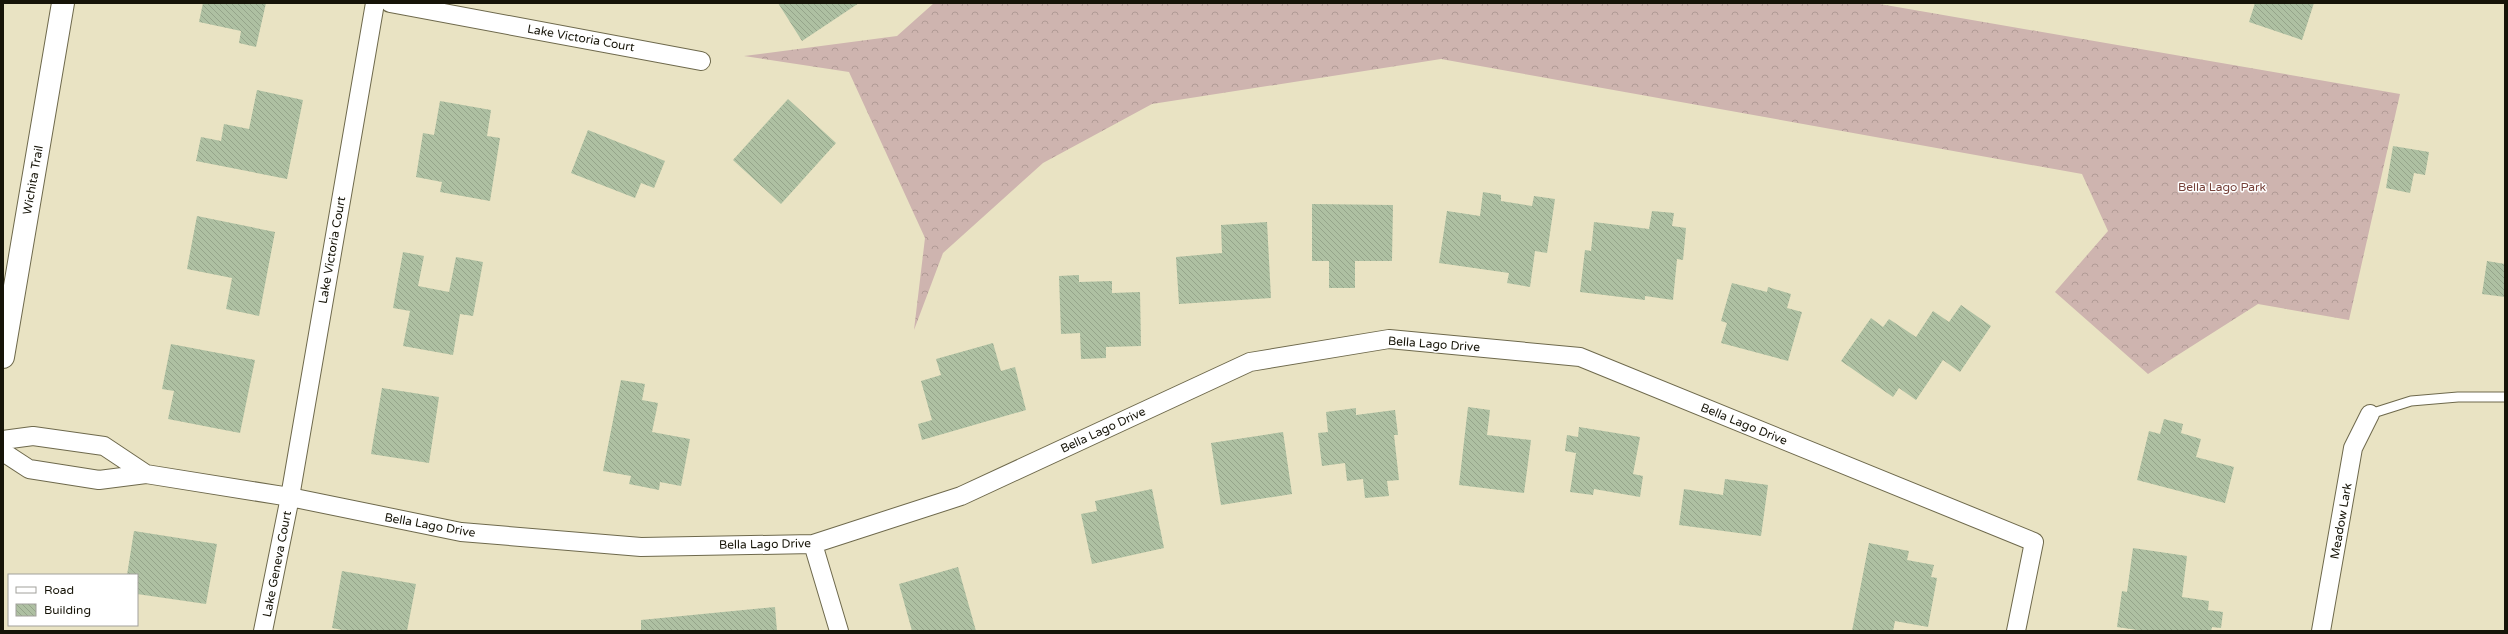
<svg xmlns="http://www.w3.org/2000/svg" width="2508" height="634" viewBox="0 0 2508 634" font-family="'Varela Round',sans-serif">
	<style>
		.forest { fill: url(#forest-crowns) }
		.building { fill: url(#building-back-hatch) }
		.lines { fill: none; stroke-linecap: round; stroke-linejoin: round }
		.service-casing { stroke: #6e694c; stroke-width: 11 }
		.minor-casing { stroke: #6e694c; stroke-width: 20 }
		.tertiary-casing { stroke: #6e694c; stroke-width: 24 }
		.service { stroke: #fff; stroke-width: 9 }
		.minor { stroke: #fff; stroke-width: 18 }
		.tertiary { stroke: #fff; stroke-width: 22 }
		.labels { text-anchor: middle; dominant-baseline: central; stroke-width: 3; stroke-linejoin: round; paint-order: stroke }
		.street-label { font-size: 12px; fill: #161408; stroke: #fff }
		.park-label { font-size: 12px; fill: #764139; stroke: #fff }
	</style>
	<defs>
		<pattern id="forest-crowns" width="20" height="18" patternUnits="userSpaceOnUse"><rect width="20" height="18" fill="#ceb4af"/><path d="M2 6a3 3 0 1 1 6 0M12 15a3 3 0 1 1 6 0" fill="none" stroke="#b09a95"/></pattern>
		<pattern id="building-back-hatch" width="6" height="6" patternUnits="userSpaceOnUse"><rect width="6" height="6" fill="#aec0a2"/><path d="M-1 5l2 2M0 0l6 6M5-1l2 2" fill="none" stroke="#95a48a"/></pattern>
	</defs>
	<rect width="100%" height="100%" fill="#e9e3c3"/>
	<path class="forest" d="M 934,3 L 1874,3 L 2400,94 L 2349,320 L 2258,304 L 2148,374 L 2055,292 L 2108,231 L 2082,174 L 1441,59 L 1152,104 L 1043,163 L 943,253 L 914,330 L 925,238 L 849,72 L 744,56 L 897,36 Z"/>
	<path class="building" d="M 203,3 L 266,3 L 256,47 L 239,43 L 241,31 L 199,22 Z
		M 778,3 L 859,3 L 802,41 Z
		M 2255,3 L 2314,3 L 2302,40 L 2249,22 Z
		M 257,90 L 303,100 L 287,179 L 196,161 L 201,137 L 221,141 L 224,124 L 249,129 Z
		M 788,99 L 836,143 L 781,204 L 733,160 Z
		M 440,101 L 491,110 L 487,136 L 500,138 L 490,201 L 440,192 L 442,182 L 416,177 L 423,133 L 434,135 Z
		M 588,130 L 665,161 L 654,188 L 641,183 L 635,198 L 571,173 Z
		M 2393,146 L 2429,152 L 2425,175 L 2414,173 L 2410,193 L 2386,188 Z
		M 1483,192 L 1501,195 L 1501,201 L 1532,206 L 1534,196 L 1555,199 L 1547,253 L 1535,251 L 1530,287 L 1507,283 L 1509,273 L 1439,263 L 1447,211 L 1480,216 Z
		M 1312,204 L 1393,205 L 1392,261 L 1355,261 L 1355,288 L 1329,288 L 1329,261 L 1312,261 Z
		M 1652,211 L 1674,213 L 1672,226 L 1686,228 L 1683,260 L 1677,259 L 1673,300 L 1645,296 L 1645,300 L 1580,292 L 1585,250 L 1591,251 L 1594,222 L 1649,229 Z
		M 197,216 L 275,232 L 259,316 L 226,309 L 232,278 L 187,269 Z
		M 1267,222 L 1271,298 L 1179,304 L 1176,257 L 1222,253 L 1221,225 Z
		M 403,252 L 424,256 L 418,286 L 449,292 L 456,257 L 483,262 L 473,316 L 460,314 L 453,355 L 403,346 L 410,311 L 393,308 Z
		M 2487,261 L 2505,264 L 2505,297 L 2482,294 Z
		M 1079,275 L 1079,282 L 1112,281 L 1112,293 L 1140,292 L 1141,346 L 1106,347 L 1106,358 L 1081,359 L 1080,333 L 1061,334 L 1059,276 Z
		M 1732,283 L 1767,292 L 1768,287 L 1791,294 L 1787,308 L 1802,312 L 1788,361 L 1721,343 L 1727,323 L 1721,321 Z
		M 1961,305 L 1991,326 L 1960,372 L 1943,360 L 1916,400 L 1899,388 L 1893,397 L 1841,361 L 1871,318 L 1883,327 L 1889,319 L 1916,337 L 1933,311 L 1949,322 Z
		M 993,343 L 1001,371 L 1015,367 L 1026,410 L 922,440 L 918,424 L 932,420 L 921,381 L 941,375 L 936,359 Z
		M 171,344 L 255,360 L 240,433 L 168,419 L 174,391 L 162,389 Z
		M 621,380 L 645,384 L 642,400 L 658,403 L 652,432 L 690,439 L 681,486 L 660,482 L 659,490 L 629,484 L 631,476 L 603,471 Z
		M 382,388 L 439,397 L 429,463 L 371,454 Z
		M 1468,407 L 1490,410 L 1487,435 L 1531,440 L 1524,493 L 1459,485 Z
		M 1356,408 L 1356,415 L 1395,410 L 1398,435 L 1394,435 L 1399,480 L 1387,481 L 1389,496 L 1365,498 L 1363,479 L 1347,481 L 1345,463 L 1322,466 L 1318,433 L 1328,432 L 1326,412 Z
		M 2164,419 L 2183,424 L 2181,433 L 2201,439 L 2196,457 L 2234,467 L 2225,503 L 2137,480 L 2149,431 L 2160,434 Z
		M 1579,427 L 1640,437 L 1633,474 L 1643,476 L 1640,497 L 1594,489 L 1593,495 L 1570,492 L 1576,453 L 1565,451 L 1567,435 L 1578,437 Z
		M 1283,432 L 1292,494 L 1221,505 L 1211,443 Z
		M 1725,479 L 1768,485 L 1761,536 L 1679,525 L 1684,489 L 1723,495 Z
		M 1152,489 L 1164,548 L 1092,564 L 1081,514 L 1097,511 L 1095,501 Z
		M 134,531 L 217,544 L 206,604 L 137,594 L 137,575 L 127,575 Z
		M 1869,543 L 1909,551 L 1907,560 L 1934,565 L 1931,577 L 1937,578 L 1928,627 L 1895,621 L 1893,631 L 1852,631 Z
		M 2133,548 L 2187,556 L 2182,597 L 2209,601 L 2208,610 L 2223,612 L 2221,628 L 2212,627 L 2211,631 L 2144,631 L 2117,627 L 2122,591 L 2127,592 Z
		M 958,567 L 976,631 L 912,631 L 899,584 Z
		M 342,571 L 416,584 L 407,631 L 348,631 L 332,628 Z
		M 775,607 L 777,631 L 641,631 L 641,620 Z"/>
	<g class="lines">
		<defs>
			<path id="service" d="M 2370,414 L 2411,401 L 2458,397 L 2505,397"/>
			<path id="minor" d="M 390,3 L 701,61
				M 3,440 L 33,436 L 104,446 L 146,474
				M 3,452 L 29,469 L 99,480 L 146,474 L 290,497 L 461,532 L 641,547 L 813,544 L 961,496 L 1250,362 L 1389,339 L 1580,357 L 2034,542 L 2016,631
				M 813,544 L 839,631
				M 263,631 L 290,497 L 375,3
				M 2321,631 L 2353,448 L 2370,414"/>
			<path id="tertiary" d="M 3,357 L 63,3"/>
		</defs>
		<use href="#service" class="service-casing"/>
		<use href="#minor" class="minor-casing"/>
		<use href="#tertiary" class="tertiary-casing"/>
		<use href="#service" class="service"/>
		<use href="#minor" class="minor"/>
		<use href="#tertiary" class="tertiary"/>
	</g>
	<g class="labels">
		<g class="street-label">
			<text transform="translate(581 38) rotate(10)">Lake Victoria Court</text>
			<text transform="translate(33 180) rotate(-80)">Wichita Trail</text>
			<text transform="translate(332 250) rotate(-80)">Lake Victoria Court</text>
			<text transform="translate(1434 344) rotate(4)">Bella Lago Drive</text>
			<text transform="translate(1744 424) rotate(22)">Bella Lago Drive</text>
			<text transform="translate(1103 430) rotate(-25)">Bella Lago Drive</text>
			<text transform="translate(2341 521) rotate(-80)">Meadow Lark</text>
			<text transform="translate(430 525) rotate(10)">Bella Lago Drive</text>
			<text transform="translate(765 544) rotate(-1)">Bella Lago Drive</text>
			<text transform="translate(277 564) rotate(-79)">Lake Geneva Court</text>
		</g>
		<g class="park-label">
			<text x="2222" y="187">Bella Lago Park</text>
		</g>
	</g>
	<rect width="2508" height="634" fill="none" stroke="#161408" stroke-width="8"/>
	<rect x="8" y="574" width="130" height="52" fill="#ffffff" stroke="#a2a19c"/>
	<rect x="16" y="587" width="20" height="6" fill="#ffffff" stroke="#a2a19c"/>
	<text x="44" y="594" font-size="12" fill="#161408">Road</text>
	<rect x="16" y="604" width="20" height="12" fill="url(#building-back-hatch)" stroke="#a2a19c"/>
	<text x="44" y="614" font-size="12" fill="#161408">Building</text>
</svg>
